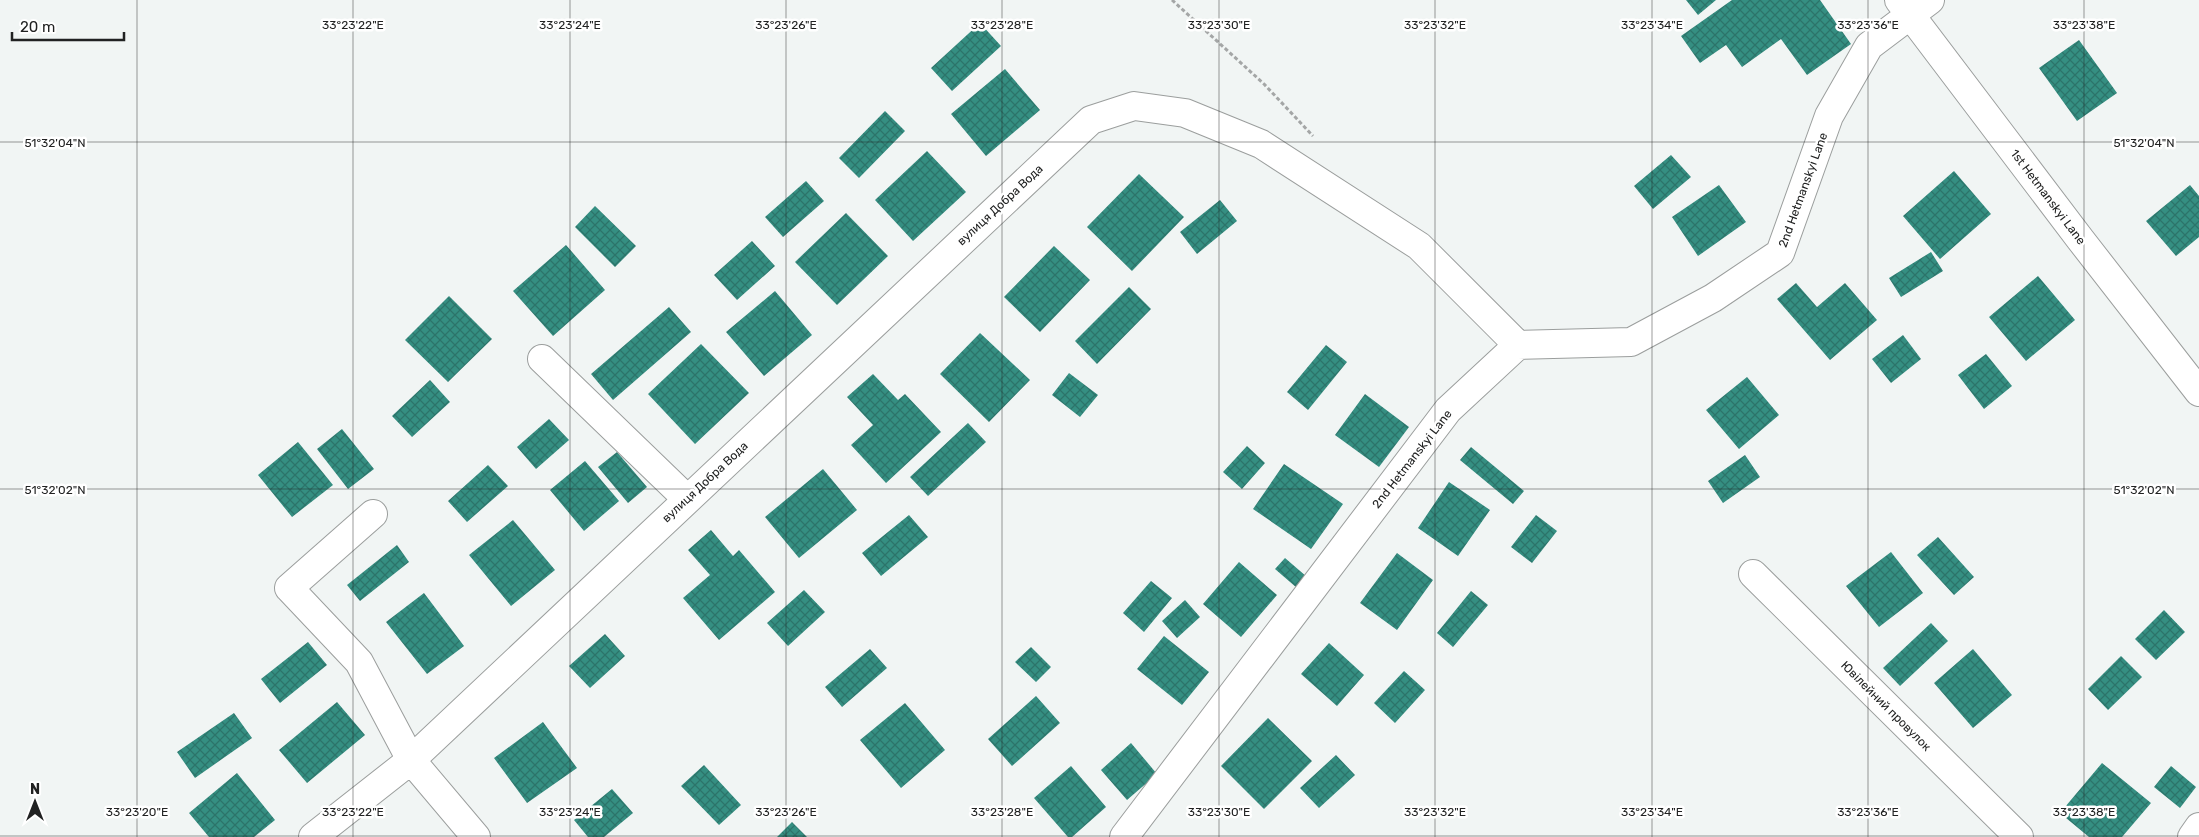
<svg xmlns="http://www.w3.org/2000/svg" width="2199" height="837" viewBox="0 0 2199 837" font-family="Rubik,sans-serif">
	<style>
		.building { fill: url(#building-cross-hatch) }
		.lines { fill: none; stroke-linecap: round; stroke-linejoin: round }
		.minor-casing { stroke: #9b9e9d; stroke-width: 30 }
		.path { stroke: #a4a6a6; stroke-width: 3; stroke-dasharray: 4 2.5; stroke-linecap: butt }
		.minor { stroke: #fff; stroke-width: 28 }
		.ticks { fill: none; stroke: #212222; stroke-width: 1; stroke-opacity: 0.45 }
		.labels { text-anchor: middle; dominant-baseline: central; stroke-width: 5; stroke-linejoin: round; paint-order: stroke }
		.street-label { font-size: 12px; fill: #212222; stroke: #fff }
		.ticks-label { font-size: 12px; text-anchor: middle; fill: #212222; stroke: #fff; stroke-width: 5; stroke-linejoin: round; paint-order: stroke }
	</style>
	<defs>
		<pattern id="building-cross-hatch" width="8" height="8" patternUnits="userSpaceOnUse" patternTransform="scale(1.25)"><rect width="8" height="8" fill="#358f82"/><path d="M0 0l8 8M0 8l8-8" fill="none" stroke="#2c746a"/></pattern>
	</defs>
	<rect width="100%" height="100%" fill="#f1f5f4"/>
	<path class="building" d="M 1686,0 L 1716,0 L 1698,15 Z
		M 1732,0 L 1820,0 L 1851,44 L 1807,75 L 1781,39 L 1742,67 L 1726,45 L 1700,63 L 1681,36 Z
		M 980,23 L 1001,46 L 952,91 L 931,68 Z
		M 2079,40 L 2117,93 L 2077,121 L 2039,68 Z
		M 1005,69 L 1040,110 L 986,156 L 951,114 Z
		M 885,111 L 905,131 L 859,178 L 839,158 Z
		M 927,151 L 966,192 L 913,241 L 875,200 Z
		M 1671,155 L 1691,177 L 1653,209 L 1634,186 Z
		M 1954,171 L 1991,214 L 1940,259 L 1903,216 Z
		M 1139,174 L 1184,217 L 1132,271 L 1087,227 Z
		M 806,181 L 824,201 L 783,237 L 765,217 Z
		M 1719,185 L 1746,222 L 1698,256 L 1672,217 Z
		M 2190,185 L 2199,196 L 2199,237 L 2176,256 L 2146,221 Z
		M 1220,200 L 1237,221 L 1197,254 L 1180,232 Z
		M 595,206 L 636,246 L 615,267 L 575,227 Z
		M 846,213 L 888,256 L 837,305 L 795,262 Z
		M 752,241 L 775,266 L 737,300 L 714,275 Z
		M 566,245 L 605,290 L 553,336 L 513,291 Z
		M 1054,246 L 1090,280 L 1040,332 L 1004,297 Z
		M 1931,252 L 1943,271 L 1901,297 L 1889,278 Z
		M 2038,276 L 2075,320 L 2026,361 L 1989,317 Z
		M 1796,283 L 1817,307 L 1845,283 L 1877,320 L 1830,360 L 1777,299 Z
		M 1129,287 L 1151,309 L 1097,364 L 1075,341 Z
		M 775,291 L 812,335 L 764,376 L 726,332 Z
		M 449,296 L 492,339 L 448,382 L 405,340 Z
		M 669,307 L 691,332 L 613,400 L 591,374 Z
		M 980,333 L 1030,380 L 989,422 L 940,374 Z
		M 1903,335 L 1921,359 L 1891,383 L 1872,359 Z
		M 701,344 L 749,393 L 695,444 L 648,394 Z
		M 1326,345 L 1347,362 L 1308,410 L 1287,392 Z
		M 1986,354 L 2012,386 L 1984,409 L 1958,375 Z
		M 1069,373 L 1098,395 L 1080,417 L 1052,395 Z
		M 873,374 L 898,400 L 905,394 L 941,432 L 886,483 L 851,445 L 873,425 L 847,397 Z
		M 1747,377 L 1779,415 L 1739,449 L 1706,410 Z
		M 430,380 L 450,402 L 412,437 L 392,416 Z
		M 1365,394 L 1409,427 L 1379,467 L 1335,435 Z
		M 549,419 L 569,440 L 536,469 L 517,447 Z
		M 968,423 L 986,442 L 928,496 L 910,477 Z
		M 342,429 L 374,469 L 348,489 L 317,449 Z
		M 298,442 L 333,485 L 292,517 L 258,475 Z
		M 1247,446 L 1265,463 L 1242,489 L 1223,472 Z
		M 1471,447 L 1524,491 L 1513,504 L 1460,460 Z
		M 617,452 L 647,487 L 628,503 L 598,467 Z
		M 1745,455 L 1760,477 L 1723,503 L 1708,481 Z
		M 585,461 L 619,501 L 584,531 L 550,490 Z
		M 1284,464 L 1343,504 L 1311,549 L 1253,509 Z
		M 488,465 L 508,486 L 467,522 L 448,501 Z
		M 823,469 L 857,510 L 799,558 L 765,517 Z
		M 1449,482 L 1490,510 L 1458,556 L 1418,528 Z
		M 909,515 L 928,537 L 881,576 L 862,553 Z
		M 1536,515 L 1557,531 L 1532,563 L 1511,547 Z
		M 513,520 L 555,570 L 511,606 L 469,555 Z
		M 711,530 L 733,556 L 739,550 L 775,592 L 719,640 L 683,598 L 710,575 L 688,550 Z
		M 1938,537 L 1974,577 L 1954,595 L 1917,555 Z
		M 397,545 L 409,562 L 360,601 L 347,585 Z
		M 1891,552 L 1923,593 L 1879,627 L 1846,586 Z
		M 1397,553 L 1433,580 L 1397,630 L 1360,603 Z
		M 1285,558 L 1307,577 L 1297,588 L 1275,569 Z
		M 1239,562 L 1277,595 L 1241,637 L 1203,604 Z
		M 1151,581 L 1172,598 L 1144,632 L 1123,613 Z
		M 804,590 L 825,612 L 788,646 L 767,623 Z
		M 1471,591 L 1488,605 L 1453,647 L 1437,633 Z
		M 424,593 L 464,646 L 427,674 L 386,622 Z
		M 1185,600 L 1200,617 L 1177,638 L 1162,621 Z
		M 2164,610 L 2185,632 L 2156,660 L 2135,639 Z
		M 1931,623 L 1948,641 L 1900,686 L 1883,668 Z
		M 605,634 L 625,656 L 590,688 L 569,666 Z
		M 1164,636 L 1209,672 L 1182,705 L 1137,669 Z
		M 308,642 L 327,665 L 280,703 L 261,679 Z
		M 1329,643 L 1364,675 L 1337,706 L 1301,674 Z
		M 1031,647 L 1051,667 L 1036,682 L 1015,662 Z
		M 870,649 L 887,668 L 842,707 L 825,687 Z
		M 1973,649 L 2012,695 L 1973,728 L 1934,683 Z
		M 2121,656 L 2142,677 L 2108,710 L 2088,689 Z
		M 1404,671 L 1425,690 L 1395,723 L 1374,703 Z
		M 1036,696 L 1060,723 L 1012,766 L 988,739 Z
		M 337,702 L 365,735 L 307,783 L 279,750 Z
		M 905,703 L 945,750 L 901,788 L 860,740 Z
		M 234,713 L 252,738 L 195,778 L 177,752 Z
		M 1268,718 L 1312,761 L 1264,809 L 1221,766 Z
		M 543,722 L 577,768 L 527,803 L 494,758 Z
		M 1131,743 L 1157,774 L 1127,800 L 1101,770 Z
		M 1336,755 L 1355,775 L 1319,808 L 1300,788 Z
		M 2102,763 L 2151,803 L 2122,837 L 2089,837 L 2060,813 Z
		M 704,765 L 741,805 L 719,825 L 681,786 Z
		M 1071,766 L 1106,807 L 1072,837 L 1068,837 L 1034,798 Z
		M 2171,766 L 2196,787 L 2180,808 L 2154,787 Z
		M 237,773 L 275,820 L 254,837 L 209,837 L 189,813 Z
		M 612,789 L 633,813 L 604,837 L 588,837 L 574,820 Z
		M 792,822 L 807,837 L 777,837 Z"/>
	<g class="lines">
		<defs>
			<path id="minor" d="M 1899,0 L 2080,239 L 2199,392
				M 542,359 L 687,499
				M 373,514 L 289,588 L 359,662 L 411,760 L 476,837
				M 1753,574 L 2019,837
				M 313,837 L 411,760 L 1091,120 L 1134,106 L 1185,113 L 1261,144 L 1419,246 L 1518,345
				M 1124,837 L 1448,410 L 1518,345 L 1631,342 L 1713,298 L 1780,253 L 1829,116 L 1869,46 L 1930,0
				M 2192,837 L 2199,827"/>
		</defs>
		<use href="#minor" class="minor-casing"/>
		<path class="path" d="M 1172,0 L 1264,84 L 1313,136"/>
		<use href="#minor" class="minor"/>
	</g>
	<path class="ticks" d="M 137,0 L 137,837M 353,0 L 353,837M 570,0 L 570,837M 786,0 L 786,837M 1002,0 L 1002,837M 1219,0 L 1219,837M 1435,0 L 1435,837M 1652,0 L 1652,837M 1868,0 L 1868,837M 2084,0 L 2084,837M 0,142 L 2199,142M 0,489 L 2199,489M 0,836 L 2199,836"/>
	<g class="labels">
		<g class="street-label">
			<text transform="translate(1803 190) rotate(-70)">2nd Hetmanskyi Lane</text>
			<text transform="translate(2048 197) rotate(53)">1st Hetmanskyi Lane</text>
			<text transform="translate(1000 205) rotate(-43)">вулиця Добра Вода</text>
			<text transform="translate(1412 459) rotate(-52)">2nd Hetmanskyi Lane</text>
			<text transform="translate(705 482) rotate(-43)">вулиця Добра Вода</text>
			<text transform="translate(1886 706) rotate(45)">Ювілейний провулок</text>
		</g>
	</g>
	<g class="ticks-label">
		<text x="353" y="29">33°23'22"E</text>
		<text x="570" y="29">33°23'24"E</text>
		<text x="786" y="29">33°23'26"E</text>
		<text x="1002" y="29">33°23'28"E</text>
		<text x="1219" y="29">33°23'30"E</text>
		<text x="1435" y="29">33°23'32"E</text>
		<text x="1652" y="29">33°23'34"E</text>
		<text x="1868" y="29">33°23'36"E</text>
		<text x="2084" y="29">33°23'38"E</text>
		<text x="55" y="147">51°32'04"N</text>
		<text x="2144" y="147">51°32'04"N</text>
		<text x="55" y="494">51°32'02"N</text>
		<text x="2144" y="494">51°32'02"N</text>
		<text x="137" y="816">33°23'20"E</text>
		<text x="353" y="816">33°23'22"E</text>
		<text x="570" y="816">33°23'24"E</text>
		<text x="786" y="816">33°23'26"E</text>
		<text x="1002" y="816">33°23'28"E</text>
		<text x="1219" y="816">33°23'30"E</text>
		<text x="1435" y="816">33°23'32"E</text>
		<text x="1652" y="816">33°23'34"E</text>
		<text x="1868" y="816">33°23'36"E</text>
		<text x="2084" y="816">33°23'38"E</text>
	</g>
	<g transform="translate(35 802)" stroke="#ffffff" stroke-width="4" paint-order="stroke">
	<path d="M0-4L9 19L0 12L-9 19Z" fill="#212222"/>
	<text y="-8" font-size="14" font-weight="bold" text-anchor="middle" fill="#212222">N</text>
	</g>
	<path d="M12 32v8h112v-8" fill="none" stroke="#212222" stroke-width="2.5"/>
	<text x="20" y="32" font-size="15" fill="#212222" stroke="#ffffff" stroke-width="4" paint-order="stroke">20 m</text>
</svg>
